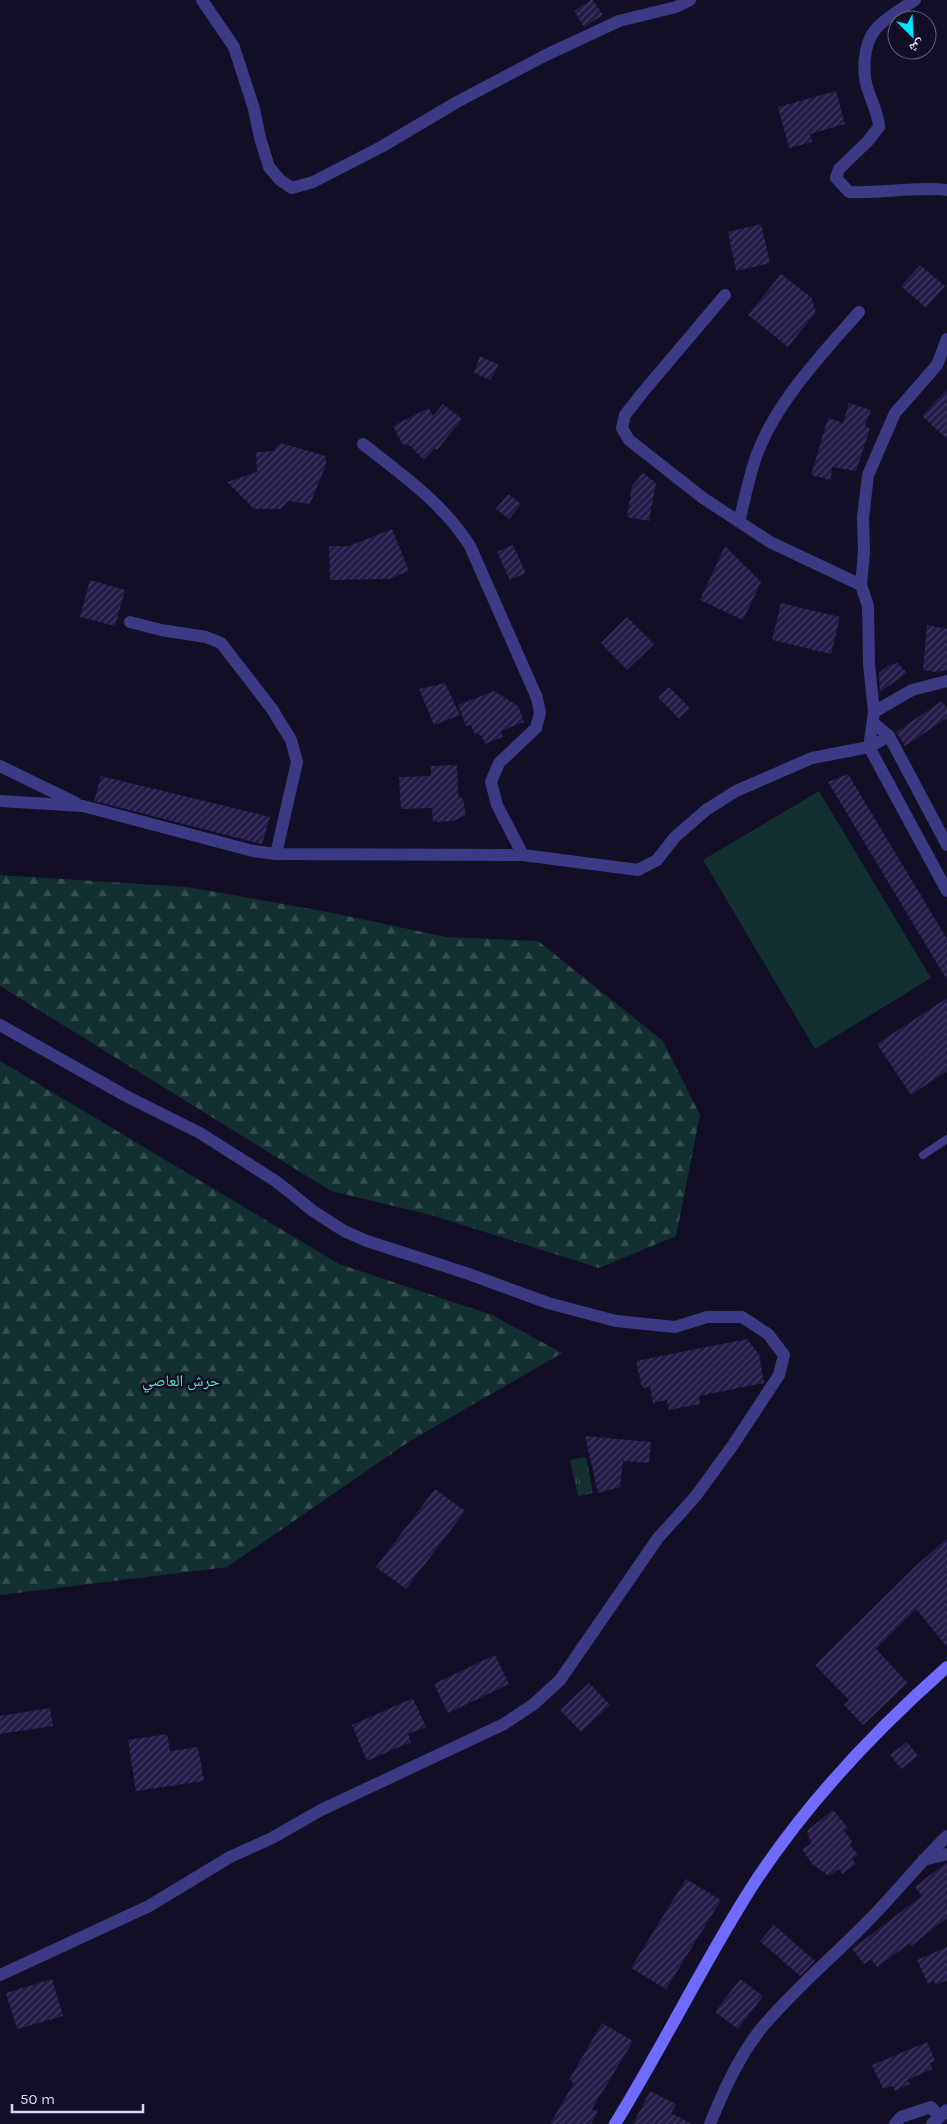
<svg xmlns="http://www.w3.org/2000/svg" width="947" height="2124" viewBox="0 0 947 2124" font-family="Karla,'Noto Naskh Arabic',sans-serif">
	<style>
		.green { fill: #12302f }
		.forest { fill: url(#forest-firs) }
		.park { fill: url(#park-tufts) }
		.building { fill: url(#building-hatch) }
		.lines { fill: none; stroke-linecap: round; stroke-linejoin: round }
		.lane { stroke: #3d3a85; stroke-width: 8 }
		.street { stroke: #3d3a85; stroke-width: 12 }
		.secondary { stroke: #6f6bff; stroke-width: 12 }
		.labels { text-anchor: middle; dominant-baseline: central; stroke-width: 5; stroke-linejoin: round; paint-order: stroke }
		.park-label { font-size: 16px; fill: #5fe0c0; stroke: #130f26 }
	</style>
	<defs>
		<pattern id="forest-firs" width="22" height="20" patternUnits="userSpaceOnUse" patternTransform="scale(1.25)"><rect width="22" height="20" fill="#12302f"/><path d="M5 1l3.5 6h-7zM16 11l3.5 6h-7z" fill="#344d4e"/></pattern>
		<pattern id="park-tufts" width="24" height="20" patternUnits="userSpaceOnUse" patternTransform="scale(1.25)"><rect width="24" height="20" fill="#12302f"/><path d="M3 7l-1-3M5 7V3M7 7l1-3M15 17l-1-3M17 17v-4M19 17l1-3" fill="none" stroke="#344d4e"/></pattern>
		<pattern id="building-hatch" width="6" height="6" patternUnits="userSpaceOnUse" patternTransform="scale(1.25)"><rect width="6" height="6" fill="#241b47"/><path d="M-1 1l2-2M0 6l6-6M5 7l2-2" fill="none" stroke="#433b63"/></pattern>
	</defs>
	<rect width="100%" height="100%" fill="#130f26"/>
	<path class="green" d="M 819,791 L 931,978 L 815,1049 L 703,860 Z"/>
	<path class="forest" d="M 0,875 L 188,887 L 333,913 L 446,937 L 538,941 L 663,1041 L 700,1115 L 676,1236 L 599,1268 L 431,1215 L 331,1191 L 0,986 Z
		M 0,1061 L 339,1264 L 492,1315 L 562,1353 L 410,1441 L 227,1567 L 0,1595 Z"/>
	<path class="park" d="M 586,1457 L 593,1493 L 578,1496 L 570,1460 Z"/>
	<path class="building" d="M 591,0 L 593,0 L 603,15 L 584,27 L 574,11 Z
		M 836,91 L 845,124 L 810,134 L 812,142 L 789,148 L 778,107 Z
		M 761,224 L 770,263 L 736,271 L 728,232 Z
		M 920,265 L 945,286 L 926,308 L 901,286 Z
		M 781,274 L 811,297 L 816,312 L 788,347 L 748,315 Z
		M 480,356 L 499,365 L 490,380 L 474,373 Z
		M 947,389 L 947,439 L 922,416 Z
		M 849,403 L 871,410 L 865,426 L 870,428 L 856,471 L 832,467 L 831,480 L 811,475 L 828,418 L 843,423 Z
		M 443,404 L 462,419 L 437,450 L 435,448 L 424,460 L 409,445 L 402,444 L 393,426 L 429,408 L 433,416 Z
		M 280,443 L 326,456 L 326,464 L 310,504 L 288,501 L 281,509 L 254,509 L 227,482 L 257,472 L 256,452 L 273,451 Z
		M 643,473 L 656,483 L 649,521 L 627,517 L 632,486 Z
		M 508,494 L 521,504 L 509,519 L 496,509 Z
		M 392,529 L 409,571 L 389,579 L 330,580 L 329,546 L 349,546 Z
		M 513,545 L 526,573 L 510,580 L 497,552 Z
		M 725,546 L 761,582 L 743,620 L 700,600 Z
		M 90,580 L 125,590 L 115,626 L 80,617 Z
		M 781,603 L 840,617 L 831,654 L 772,640 Z
		M 627,617 L 654,644 L 627,670 L 601,643 Z
		M 927,625 L 947,629 L 947,670 L 936,672 L 923,670 Z
		M 898,663 L 907,673 L 880,692 L 879,673 L 889,665 Z
		M 445,683 L 460,715 L 434,725 L 419,689 Z
		M 669,687 L 690,708 L 679,719 L 658,697 Z
		M 494,691 L 518,706 L 524,722 L 501,731 L 503,737 L 485,744 L 482,736 L 474,733 L 471,725 L 466,726 L 458,705 Z
		M 942,701 L 947,709 L 947,718 L 905,746 L 896,732 Z
		M 457,765 L 458,795 L 463,799 L 466,815 L 453,821 L 433,822 L 432,808 L 401,809 L 399,777 L 431,776 L 431,766 Z
		M 848,774 L 947,939 L 947,980 L 828,782 Z
		M 101,776 L 270,817 L 262,844 L 94,801 Z
		M 947,998 L 947,1071 L 911,1095 L 877,1044 Z
		M 747,1339 L 759,1354 L 764,1383 L 699,1396 L 700,1404 L 669,1410 L 667,1400 L 653,1403 L 650,1387 L 642,1388 L 636,1361 Z
		M 585,1436 L 651,1442 L 649,1463 L 623,1461 L 620,1487 L 598,1493 Z
		M 435,1489 L 465,1511 L 406,1589 L 376,1567 Z
		M 947,1539 L 947,1647 L 916,1609 L 876,1649 L 908,1683 L 863,1725 L 844,1705 L 849,1700 L 815,1665 L 920,1562 Z
		M 495,1655 L 509,1684 L 448,1713 L 434,1684 Z
		M 589,1683 L 610,1705 L 581,1732 L 560,1710 Z
		M 413,1698 L 426,1727 L 408,1734 L 411,1742 L 367,1761 L 352,1725 Z
		M 50,1708 L 53,1726 L 0,1734 L 0,1716 Z
		M 167,1734 L 170,1751 L 198,1747 L 204,1781 L 136,1791 L 128,1740 Z
		M 907,1742 L 918,1756 L 901,1769 L 890,1755 Z
		M 833,1810 L 848,1828 L 844,1831 L 852,1841 L 850,1845 L 858,1855 L 852,1859 L 856,1864 L 842,1874 L 839,1869 L 829,1876 L 812,1864 L 802,1849 L 811,1844 L 807,1831 Z
		M 947,1862 L 947,1918 L 911,1946 L 910,1943 L 877,1967 L 871,1959 L 864,1964 L 852,1949 L 922,1896 L 915,1887 Z
		M 686,1879 L 721,1900 L 666,1989 L 631,1968 Z
		M 774,1925 L 815,1961 L 800,1976 L 760,1941 Z
		M 947,1947 L 947,1980 L 936,1985 L 934,1981 L 928,1984 L 917,1960 Z
		M 52,1979 L 63,2016 L 17,2029 L 6,1993 Z
		M 740,1979 L 763,1996 L 738,2029 L 715,2012 Z
		M 602,2023 L 633,2041 L 592,2109 L 598,2112 L 591,2124 L 550,2124 L 574,2083 L 569,2080 Z
		M 927,2042 L 935,2061 L 930,2063 L 932,2069 L 908,2080 L 910,2084 L 895,2091 L 892,2086 L 883,2089 L 872,2065 Z
		M 650,2091 L 676,2104 L 671,2113 L 692,2124 L 633,2124 Z"/>
	<g class="lines">
		<path class="lane" d="M 923,1155 L 947,1139"/>
		<path class="street" d="M 202,0 L 234,47 L 254,109 L 260,138 L 269,167 L 280,180 L 292,188 L 313,182 L 381,147 L 457,102 L 546,55 L 619,21 L 676,7 L 690,0
			M 915,0 C 903,8 883,19 875,30 C 863,45 862,73 868,90 C 872,103 878,113 879,127 L 868,141 L 839,169 L 836,178 L 849,192 C 882,194 914,186 947,190
			M 725,295 L 643,392 L 625,415 L 622,428 L 629,440 L 703,498 L 770,542 L 861,585
			M 947,339 L 937,365 L 895,413 L 868,475 L 863,518 L 864,552 L 861,585 L 868,606 L 869,664 L 874,712 L 869,747 L 947,891
			M 363,444 C 402,475 443,503 470,546 L 537,698 L 540,713 L 536,728 L 499,763 L 491,782 L 497,805 L 523,855
			M 739,521 C 745,499 749,476 757,454 C 777,401 822,354 859,312
			M 130,622 L 161,630 L 206,637 L 221,643 L 272,709 L 291,740 L 297,762 L 276,854
			M 874,712 L 912,690 L 947,681
			M 873,723 L 889,736 L 947,845
			M 0,766 L 76,803
			M 0,801 L 83,806 L 253,851 L 276,854 L 523,855 L 638,870 L 657,860 L 675,837 L 706,810 L 736,791 L 812,758 L 869,747 L 889,736
			M 0,1025 L 126,1096 L 200,1133 L 277,1182 L 313,1211 L 344,1231 L 367,1241 L 469,1274 L 548,1303 L 616,1321 L 675,1327 L 707,1317 L 742,1317 L 768,1334 L 784,1355 L 779,1375 L 733,1445 L 695,1497 L 658,1538 L 560,1680 L 534,1704 L 504,1724 L 321,1810 L 272,1838 L 230,1857 L 149,1906 L 0,1975
			M 923,1860 L 947,1854
			M 710,2124 C 723,2092 738,2058 760,2030 C 792,1991 832,1958 867,1922 C 895,1894 919,1863 947,1836
			M 895,2124 L 901,2117 L 931,2107 L 940,2117
			M 932,2124 L 947,2110"/>
		<path class="secondary" d="M 615,2124 C 660,2051 698,1974 743,1901 C 797,1813 870,1735 947,1667"/>
	</g>
	<g class="labels">
		<g class="park-label">
			<text x="181" y="1380">حرش العاصي</text>
		</g>
	</g>
	<g transform="translate(912 35) rotate(156)"><circle r="24" fill="#130f26" stroke="#625e7d"/>
	<path d="M0-4L9 19L0 12L-9 19Z" fill="#00e5ff"/>
	<text y="-8" font-size="14" font-weight="bold" text-anchor="middle" fill="#d9d4ff">ش</text>
	</g>
	<path d="M12 2104v8h131v-8" fill="none" stroke="#d9d4ff" stroke-width="2.5"/>
	<text x="20" y="2104" font-size="15" fill="#d9d4ff" stroke="#130f26" stroke-width="4" paint-order="stroke">50 m</text>
</svg>
